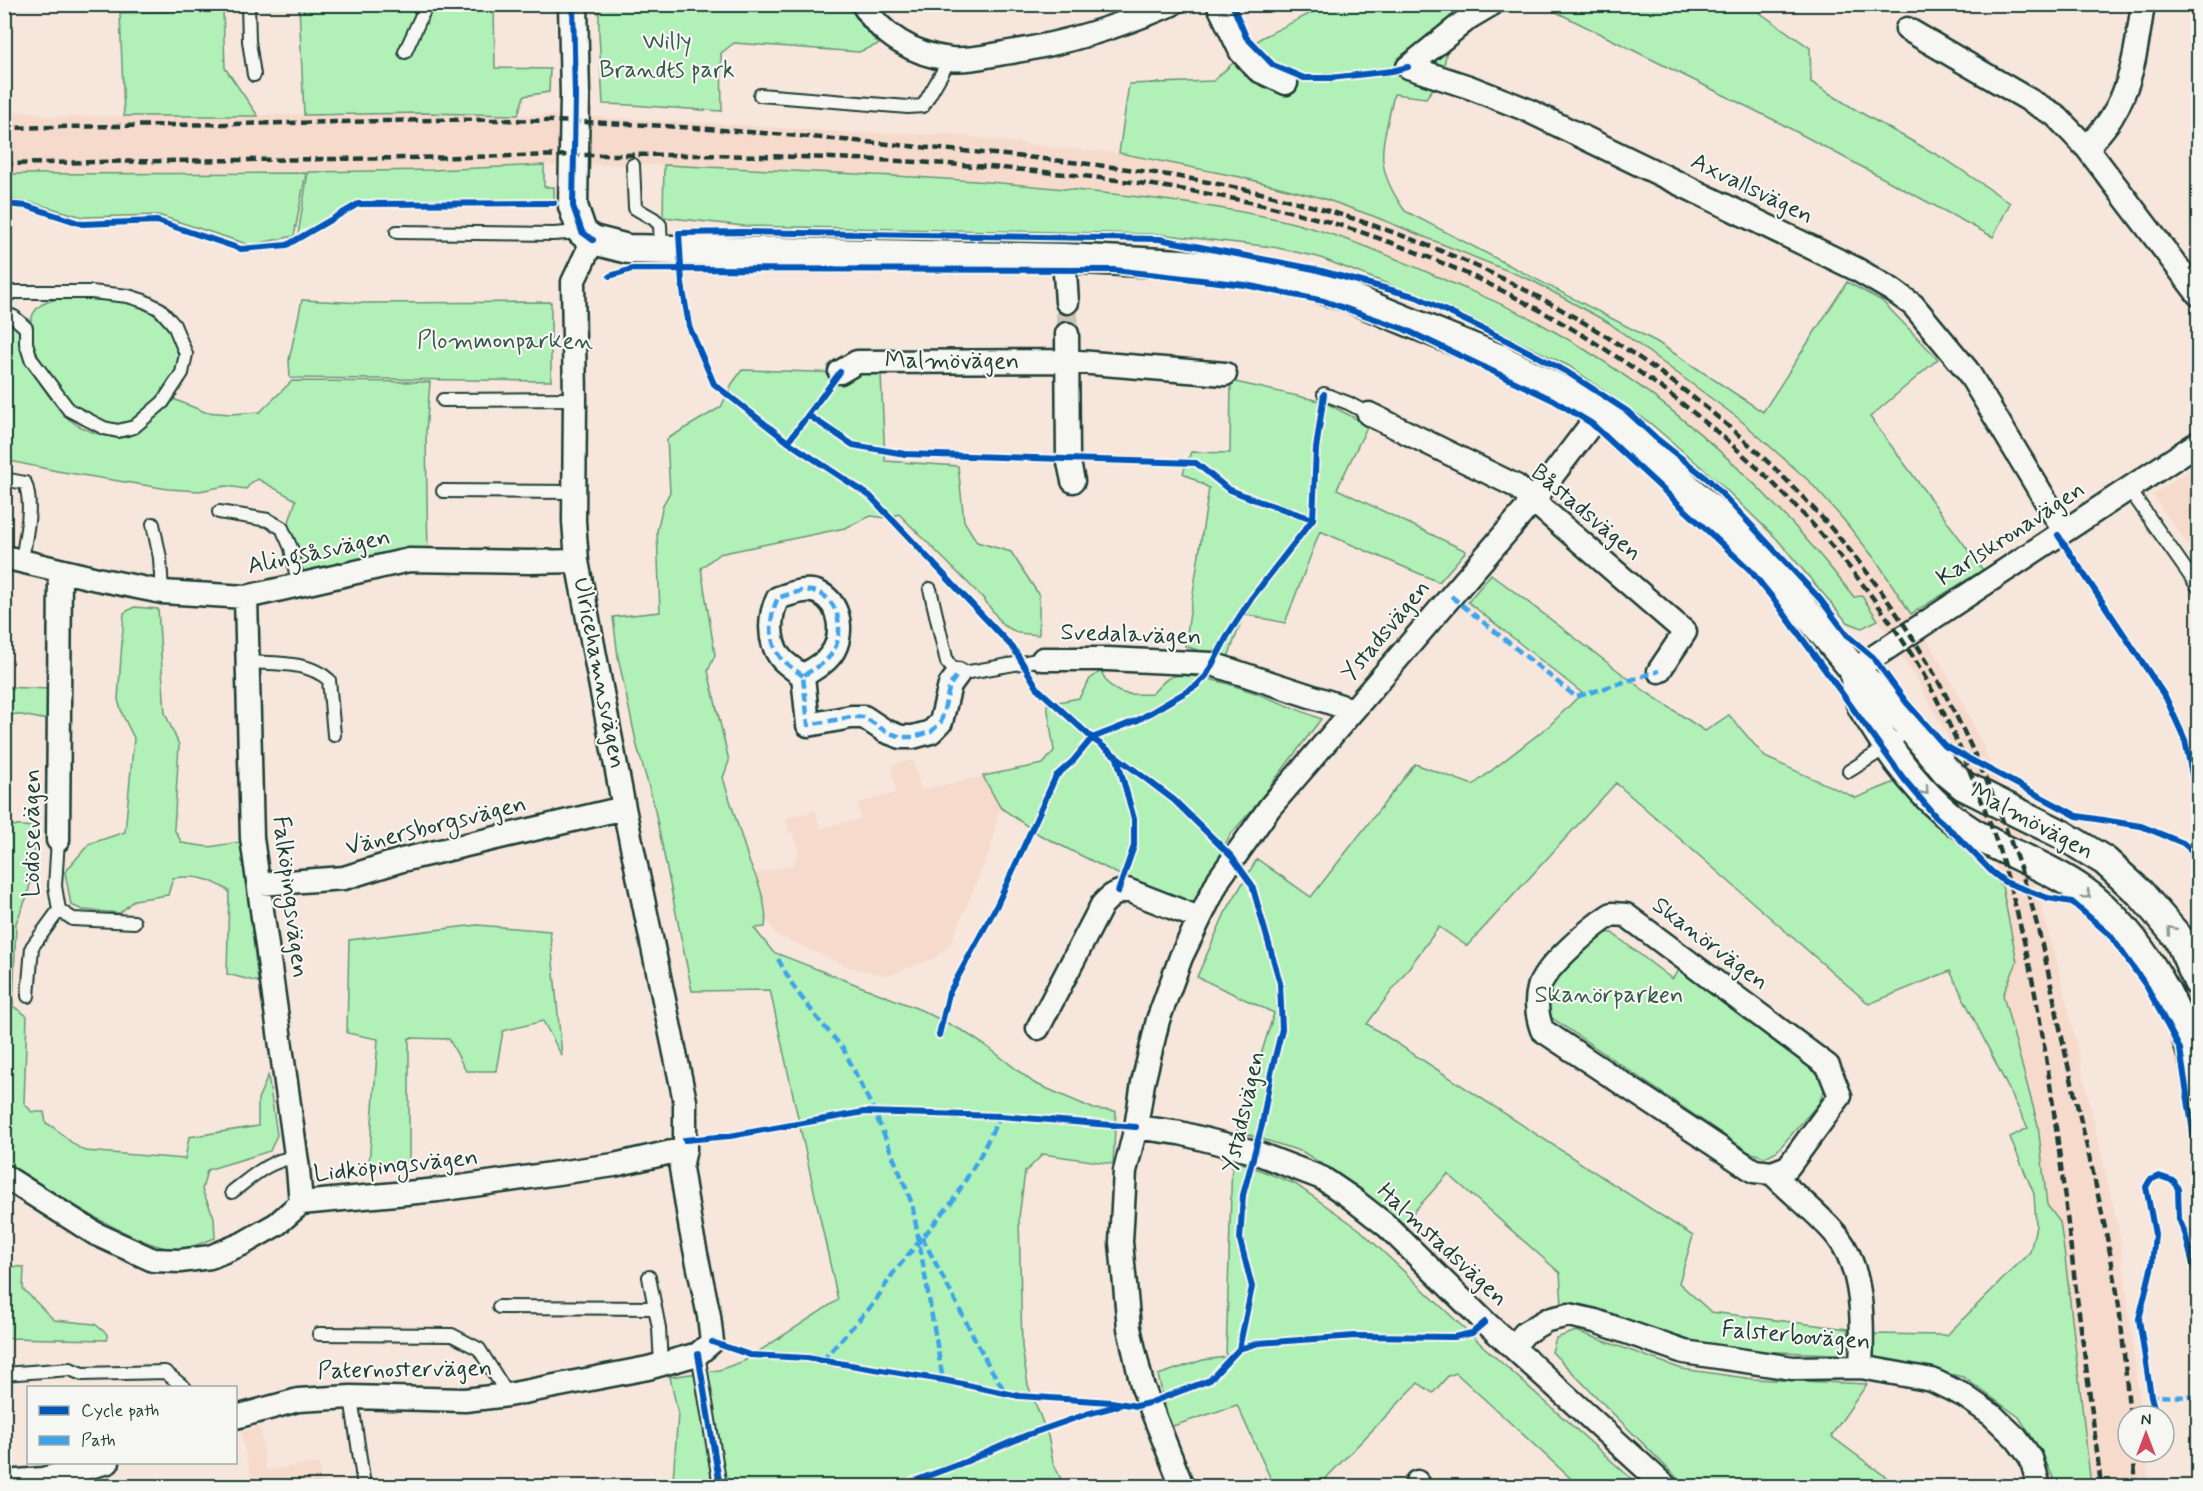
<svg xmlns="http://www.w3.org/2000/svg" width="2203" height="1491" viewBox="0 0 2203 1491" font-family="Mynerve,sans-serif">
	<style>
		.built { fill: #f6dbcd }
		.green { fill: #b1f0b7; stroke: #689676; stroke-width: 1.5 }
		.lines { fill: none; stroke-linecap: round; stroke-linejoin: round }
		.minor-tunnel { stroke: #cbc4ba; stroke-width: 22; stroke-dasharray: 22 11; stroke-linecap: butt }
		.service-casing { stroke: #1f3d34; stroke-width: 16 }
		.minor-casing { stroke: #1f3d34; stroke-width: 27 }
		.tertiary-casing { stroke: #1f3d34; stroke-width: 33 }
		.service { stroke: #f6f6f2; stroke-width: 12 }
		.minor { stroke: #f6f6f2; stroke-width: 22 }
		.tertiary { stroke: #f6f6f2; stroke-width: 28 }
		.rail { stroke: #1f3d34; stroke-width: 4.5; stroke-dasharray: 9 4.5; stroke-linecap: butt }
		.quiet { stroke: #3da4eb; stroke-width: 4.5; stroke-dasharray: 9 4.5; stroke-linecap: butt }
		.cycleway-casing { stroke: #f6f6f2; stroke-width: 10 }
		.cycleway { stroke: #0057b8; stroke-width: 6 }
		.oneway { stroke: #8a9a93 }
		.labels { text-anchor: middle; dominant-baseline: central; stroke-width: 4.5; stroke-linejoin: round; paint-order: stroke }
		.park-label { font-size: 24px; fill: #355848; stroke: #f6f6f2 }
		.street-label { font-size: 24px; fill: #1f3d34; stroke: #f6f6f2 }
	</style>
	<rect width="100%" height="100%" fill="#f6e6dc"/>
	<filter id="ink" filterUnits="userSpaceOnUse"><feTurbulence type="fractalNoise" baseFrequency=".0167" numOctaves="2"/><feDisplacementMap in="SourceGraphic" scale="12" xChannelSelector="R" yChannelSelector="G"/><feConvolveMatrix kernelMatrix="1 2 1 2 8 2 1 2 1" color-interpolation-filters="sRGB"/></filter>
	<g filter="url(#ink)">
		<path class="built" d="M 33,112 L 51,117 L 423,113 L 564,115 L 742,125 L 854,133 L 949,134 L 1049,147 L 1119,153 L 1240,177 L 1322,198 L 1373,216 L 1533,281 L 1609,323 L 1738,418 L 1809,481 L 1843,519 L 1878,563 L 1936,654 L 1967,711 L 2019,830 L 2061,977 L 2119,1232 L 2124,1270 L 2141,1416 L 2128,1416 L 2128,1452 L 2146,1452 L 2149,1486 L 2091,1486 L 2060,1222 L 2047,1205 L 2038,1125 L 2003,995 L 2017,962 L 2002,886 L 1982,822 L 1950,741 L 1917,680 L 1863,597 L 1854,597 L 1817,549 L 1759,488 L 1700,433 L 1673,409 L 1625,375 L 1542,324 L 1427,272 L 1360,245 L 1278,220 L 1169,200 L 967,180 L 664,165 L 554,165 L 486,166 L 432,170 L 5,174 L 4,113 Z
			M 2198,465 L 2198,559 L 2152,495 Z
			M 913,760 L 921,790 L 983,776 L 1000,807 L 990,850 L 950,944 L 935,958 L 888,976 L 849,967 L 777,935 L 766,919 L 755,874 L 793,865 L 799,850 L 793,833 L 789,833 L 786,818 L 816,811 L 820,828 L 860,819 L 858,803 L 896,793 L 891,765 Z
			M 260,1427 L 266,1470 L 319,1463 L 322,1486 L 253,1486 L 241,1432 Z"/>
		<path class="green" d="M 299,5 L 494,5 L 495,68 L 550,69 L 549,92 L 524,96 L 518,115 L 423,113 L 304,115 Z
			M 599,5 L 848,5 L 862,26 L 879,44 L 859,52 L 734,43 L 721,53 L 722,111 C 682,109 643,105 603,104 L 599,34 Z
			M 1327,5 L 1504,5 L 1469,25 L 1447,49 L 1442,77 L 1426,98 L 1394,94 C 1383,147 1371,163 1405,211 L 1657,342 L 1763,412 L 1847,282 L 1882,301 L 1938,359 L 1870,417 L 1983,570 L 1911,614 L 1878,563 L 1843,519 L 1809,481 L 1738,418 L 1609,323 L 1533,281 L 1373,216 L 1322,198 L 1240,177 L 1119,153 L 1129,84 L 1213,81 L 1261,38 Z
			M 1542,5 L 1751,5 L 1750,6 L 1810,48 L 1811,82 L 1856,110 L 1948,161 L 2010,203 L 1993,237 L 1776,121 Z
			M 223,10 L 225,68 L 258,116 L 124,116 L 120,13 Z
			M 544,165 L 544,187 L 554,187 L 554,203 L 358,204 L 298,235 L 308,172 L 432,170 Z
			M 664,165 C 807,172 951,176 1093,192 C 1155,198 1217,206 1277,219 C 1335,232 1391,256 1445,280 C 1477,294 1511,307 1541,324 C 1665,391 1768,486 1854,597 L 1862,596 L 1878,620 L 1862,628 L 1847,622 L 1777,539 L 1714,478 L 1650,423 L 1569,366 L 1445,306 L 1318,257 L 1273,247 L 1158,234 L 744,226 L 663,217 Z
			M 306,173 L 294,236 L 250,245 L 158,215 L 83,217 L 30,202 L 5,199 L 5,174 Z
			M 72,295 C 89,297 110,295 127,300 C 142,304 154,313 164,325 C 171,333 182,344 182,356 C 181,380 156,405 138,418 C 88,453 0,333 41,305 C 49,300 62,298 72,295 Z
			M 302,300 L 364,303 L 551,302 L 551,381 L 290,378 L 289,360 Z
			M 5,321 L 20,328 C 23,340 24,354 29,364 C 34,377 59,411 70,420 C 85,432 117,443 135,434 C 149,426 160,410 171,398 L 205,412 L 231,414 L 260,412 L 292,381 L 430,382 L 426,432 L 428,560 L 298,584 L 288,525 L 296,500 L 258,479 L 252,482 L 246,489 L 226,486 L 199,491 L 168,489 L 57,471 L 5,460 Z
			M 742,370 L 881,374 L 885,461 L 958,466 L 964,521 L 977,542 L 1011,552 L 1039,595 L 1039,635 L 1018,633 L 1003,625 L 983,598 L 899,514 L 887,518 L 871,516 L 845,528 L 719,554 L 701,568 L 715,655 L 708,671 L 729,761 L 723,778 L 750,864 C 759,881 768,909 765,927 L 754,928 L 773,952 L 921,1010 L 963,1031 L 989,1048 L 1034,1083 L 1094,1109 L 1116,1111 L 1113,1164 L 1043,1154 L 1025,1172 L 1019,1217 L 1022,1347 L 1028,1385 L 1048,1436 L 1053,1462 L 1064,1486 L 659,1486 L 673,1480 L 678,1414 L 670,1377 L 719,1370 L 744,1361 L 838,1300 L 770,990 L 692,991 L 653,801 L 637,746 L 618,657 L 613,617 L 660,612 L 657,531 L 663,505 L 670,492 L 667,439 L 721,407 L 732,384 Z
			M 1231,381 L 1324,402 L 1368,425 L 1337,489 L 1466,551 L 1439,582 L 1320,531 L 1285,623 L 1244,614 L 1227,660 L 1185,646 L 1209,488 L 1183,473 L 1191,452 L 1230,453 Z
			M 1491,574 L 1646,692 L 1705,731 L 1729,715 L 1765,757 L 1856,798 L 1895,782 L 2002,886 L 2017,962 L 2003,995 L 2038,1125 L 2047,1205 L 2060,1222 L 2065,1257 L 2091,1486 L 2057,1486 L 2042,1453 L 2019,1417 L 1963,1377 L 1872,1357 L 1870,1334 L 1947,1335 L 2030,1252 L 2036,1226 L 2034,1194 L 2010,1137 L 2028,1128 L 1950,971 L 1869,1004 L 1616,783 L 1467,946 L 1439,927 L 1367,1024 L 1693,1236 L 1679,1283 L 1711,1312 L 1848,1329 L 1846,1349 L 1838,1354 L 1752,1351 L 1689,1340 L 1599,1311 L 1562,1306 L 1560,1273 L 1448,1174 L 1401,1226 L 1361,1189 L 1303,1152 L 1237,1131 L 1274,1013 L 1197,977 L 1225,913 L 1257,859 L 1311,897 L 1415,764 L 1473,785 L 1550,725 L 1582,693 L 1468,602 Z
			M 134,607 L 158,609 L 165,713 L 179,745 L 174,829 L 182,843 L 209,847 L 240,842 L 253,935 L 258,982 L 227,974 L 229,891 C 209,878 196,875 173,878 L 168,895 L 134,900 L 120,913 L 83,910 L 71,905 L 65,872 L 89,844 L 125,832 L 134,738 L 123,716 L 118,700 L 124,613 Z
			M 1101,671 C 1112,697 1128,695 1152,694 C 1157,689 1163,681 1169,678 C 1194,664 1293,708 1321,719 L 1252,810 L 1230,835 L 1196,903 L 1180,900 L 1136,883 L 1040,835 L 1000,807 L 983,776 L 1043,764 L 1054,751 L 1047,704 L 1079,698 L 1090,679 Z
			M 5,687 L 49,689 L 48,720 L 16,714 L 5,717 Z
			M 5,825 L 36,827 L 34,861 L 28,894 L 16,923 L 13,1006 L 27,1016 L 24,1103 L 32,1112 L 44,1112 L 46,1123 C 61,1130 69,1144 85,1151 L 185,1159 L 189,1137 L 258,1126 L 258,1099 L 268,1076 L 277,1135 L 270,1151 L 207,1170 L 202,1190 L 214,1217 L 215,1238 C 204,1242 191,1248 180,1249 C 145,1254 38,1183 5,1163 Z
			M 477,925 L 550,931 L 562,1056 L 543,1021 L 503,1031 L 496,1071 L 466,1071 L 449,1039 L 409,1038 L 409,1162 L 369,1165 L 378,1039 L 347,1033 L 349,940 Z
			M 1601,932 L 1612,933 L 1672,979 L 1681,968 L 1816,1071 L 1825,1088 L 1819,1103 L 1777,1151 L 1765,1157 L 1749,1152 L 1552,1018 L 1546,1010 L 1545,989 Z
			M 1232,1159 L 1295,1184 L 1359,1229 L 1484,1347 L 1635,1482 L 1638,1486 L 1579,1486 L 1456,1373 L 1448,1376 L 1433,1393 L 1418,1383 L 1328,1476 L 1321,1486 L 1274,1486 L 1237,1405 L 1170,1427 L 1158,1375 L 1203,1360 L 1226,1357 Z
			M 5,1266 L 24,1267 L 23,1289 L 54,1320 L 95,1324 L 107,1334 L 107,1340 L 5,1338 Z
			M 1576,1331 L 1682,1369 L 1753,1379 L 1867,1384 L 1831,1436 L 1898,1486 L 1685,1486 L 1552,1352 L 1556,1338 Z"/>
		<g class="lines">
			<path class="minor-tunnel" d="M 1067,334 L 1067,302"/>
			<defs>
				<path id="service" d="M 248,4 L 249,41 L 254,75
					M 405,52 L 427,4
					M 760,95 L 908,107 L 923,106 L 950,59
					M 633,165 L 635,208 L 654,219 L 660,225 L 661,250
					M 397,232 L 553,234 L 582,232
					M 4,296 L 14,292 L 91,292 L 128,296 L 144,301 L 160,309 L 174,325 L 186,354 L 182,373 L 163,402 L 134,427 L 118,431 L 104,428 L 69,410 L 31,359 L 26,343 L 26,328 L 14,317 L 4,313
					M 1324,394 L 1348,403 L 1369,414
					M 443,400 L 575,399
					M 4,479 L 25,483 C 34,506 25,537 22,561
					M 2129,489 L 2198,587
					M 443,491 L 574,492
					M 219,512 L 268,520 L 282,528 L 291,548 L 298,584
					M 153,524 L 160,558 L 162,592
					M 930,589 L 947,662 L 958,674 L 1043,659
					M 248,662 C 275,664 308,661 329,680 L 334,735
					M 1849,771 L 1887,747 L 1910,728
					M 58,840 L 55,886 L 59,910 L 73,919 L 134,922
					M 28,996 L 32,947 L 59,910
					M 232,1192 C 253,1176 269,1160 297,1157
					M 649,1277 L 659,1328 L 661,1365
					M 499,1307 L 655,1308
					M 319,1334 L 452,1335 L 479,1349 L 508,1395
					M 698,1354 L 720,1486
					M 4,1374 L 70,1369 L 82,1374 L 165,1372 L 185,1388
					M 351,1397 L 364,1486"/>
				<path id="minor" d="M 863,4 C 880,35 915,55 950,59 C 967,61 987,56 1004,53 C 1064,44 1115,28 1172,4
					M 1218,4 L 1241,52 L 1258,70 L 1286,83
					M 1907,29 L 2055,115 L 2087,148 L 2198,294
					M 1408,67 L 1469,87 L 1525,109 L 1856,269 L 1892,290 L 1913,305 L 1967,370 L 2064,531
					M 1408,67 L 1470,17 L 1492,4
					M 2087,148 C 2095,138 2104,129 2111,118 C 2133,84 2137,44 2143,4
					M 1064,258 L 1067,302
					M 1067,334 L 1068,458 L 1073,481
					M 840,372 L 857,362 L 1067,361 L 1225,374
					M 1369,414 L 1516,486 L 1685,632 L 1659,671
					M 4,557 L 97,579 L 162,592 L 246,597 L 409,560 L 529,562 L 577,561
					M 246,597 L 252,838 L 298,1169 L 301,1203
					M 1043,659 L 1108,659 L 1212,664 L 1353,710
					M 1854,670 L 2198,443
					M 803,676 C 796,670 786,665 780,657 C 768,641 769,615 778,598 C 790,594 807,587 819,593 C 842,603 845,640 829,657 C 823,665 811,670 803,676 L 808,725 L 851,717 L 864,717 L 885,731 L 901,737 L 913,737 L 931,732 L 941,722 L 950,685 L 958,674
					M 58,840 L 60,571
					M 260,884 L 344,878 L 402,860 L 624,808
					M 1612,914 L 1626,915 L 1828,1066 L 1840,1096 L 1788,1167 L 1772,1173 L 1754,1171 L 1542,1030 C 1537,1016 1535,1003 1539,988 C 1543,968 1594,925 1612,914 Z
					M 1038,1028 L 1102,905 C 1110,896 1116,892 1127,890 L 1199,918
					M 1136,1127 L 1180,1133 L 1254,1152 L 1322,1178 L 1350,1197 L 1387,1226 L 1485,1322 L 1665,1486
					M 1772,1173 C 1793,1195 1819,1213 1838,1237 C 1864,1271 1863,1326 1861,1367
					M 4,1176 L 96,1234 L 153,1260 L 180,1261 L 210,1257 L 242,1244 L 277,1224 L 301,1203 L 438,1190 L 614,1165 L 685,1149
					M 1513,1347 L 1525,1333 L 1547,1320 L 1569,1315 L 1595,1321 L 1684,1352 L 1793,1368 L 1861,1367 L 1932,1380 L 1963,1395 L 1992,1415 L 2016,1438 L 2031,1458 L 2039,1486
					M 236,1417 L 298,1400 L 351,1397 L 465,1400 L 508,1395 L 648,1368 L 698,1354 L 712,1342 L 709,1316 L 691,1230 L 681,1168 L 685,1149 L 685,1101 L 624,808 L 577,561 L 574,521 L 575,399 L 573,282 L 593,240
					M 4,1482 L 43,1479 L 108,1462
					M 1417,1482 L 1420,1486
					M 1182,1486 L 1142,1385 L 1129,1328 L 1121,1242 L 1125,1171 L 1136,1127 L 1143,1083 L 1158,1020 L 1181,957 L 1219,879 L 1270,807 L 1533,501 L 1599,414"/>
				<path id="tertiary" d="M 573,4 L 575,96 L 573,206 L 582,232 L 593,240 L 628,249 L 1064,258 L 1182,264 L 1237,270 L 1305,284 L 1348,297 L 1500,359 L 1566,393 L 1630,435 L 1733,530 L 1775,575 L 1854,670 L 1892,705 L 1946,771 L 1964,786 L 2061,834 L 2105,861 L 2140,893 L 2178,937 L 2198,982
					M 1854,670 C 1855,680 1856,692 1860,701 C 1863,710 1869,717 1874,725 C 1900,768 1937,814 1982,838 C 2015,856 2052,869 2083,891 C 2138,930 2190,1019 2198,1085"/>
			</defs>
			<use href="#service" class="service-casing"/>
			<use href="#minor" class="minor-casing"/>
			<use href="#tertiary" class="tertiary-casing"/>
			<use href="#service" class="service"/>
			<use href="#minor" class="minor"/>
			<use href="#tertiary" class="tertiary"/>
			<path class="rail" d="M 4,128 C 116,126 227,124 338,122 C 391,121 444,119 497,120 C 628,121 758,132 888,144 C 1022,157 1158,166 1289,200 C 1560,270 1809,441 1943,690 C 1974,749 2002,813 2023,877 C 2044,940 2055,1009 2070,1074 C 2086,1144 2104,1215 2116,1286 C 2123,1329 2125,1373 2130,1416
				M 4,164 C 157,160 309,160 461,157 C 652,153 844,153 1035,171 C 1137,181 1241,195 1339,225 C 1480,269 1611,341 1723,437 C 1796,500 1864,577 1915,660 C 1935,693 1952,729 1967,765 C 2031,911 2049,1067 2068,1224 C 2078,1311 2091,1399 2101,1486
				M 2133,1452 L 2136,1486"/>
			<path class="quiet" d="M 1451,596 L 1576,697 L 1659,671
				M 803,676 C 796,670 786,665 780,657 C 768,641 769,615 778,598 C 790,594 807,587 819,593 C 842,603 845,640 829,657 C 823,665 811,670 803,676 L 808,725 L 851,717 L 864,717 L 885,731 L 901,737 L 913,737 L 931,732 L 941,722 L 950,685 L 958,674
				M 778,959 L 795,989 L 822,1024 L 843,1048 L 875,1113 L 904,1183 L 912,1204 L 919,1241 L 943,1380
				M 922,1237 L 989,1366 L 1006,1393
				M 822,1361 L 874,1303 L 894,1272 L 952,1202 L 979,1158 L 1000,1116
				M 2150,1393 L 2151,1396 L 2198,1397"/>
			<defs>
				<path id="cycleway" d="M 573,4 L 575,96 L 573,206 L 582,232 L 593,240
					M 1232,4 L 1246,37 L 1273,65 L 1304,78 L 1330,78 L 1392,71 L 1408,67
					M 4,204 L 27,206 L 82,224 L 157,221 L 241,249 L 287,245 L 358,204 L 554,203
					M 610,276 L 632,269 L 1114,270 L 1245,285 L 1324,301 L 1404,329 L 1553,400 L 1591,423 L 1750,570 L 1775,601 L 1904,779 L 1936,817 L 1956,835 L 1992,872 L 2005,882 L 2048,898 L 2072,902 L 2110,935 L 2147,987 L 2180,1049 L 2196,1151 L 2195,1266
					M 808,415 L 853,445 L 905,454 L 1196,463 L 1228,489 L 1258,501 L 1313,519
					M 788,442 L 840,372
					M 2058,535 L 2166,698 L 2185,740 L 2198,804
					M 1117,758 L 1134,819 L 1134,846 L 1118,892
					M 939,1035 L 949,993 L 997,905 L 1056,776 L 1073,761 L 1092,738 L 1138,720 L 1196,686 L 1206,676 L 1229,633 L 1251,599 L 1313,519 L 1316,449 L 1324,394
					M 685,1140 L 730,1136 L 864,1112 L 1000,1116 L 1136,1127
					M 712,1342 L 750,1355 L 807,1358 L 943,1380 L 1019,1396 L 1111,1402 L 1137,1406 L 1149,1403 L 1210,1380 L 1239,1349 L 1259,1343 L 1355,1336 L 1454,1337 L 1472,1333 L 1485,1322
					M 1239,1349 L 1252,1287 L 1240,1240 L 1243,1195 L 1262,1125 L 1271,1073 L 1282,1029 L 1280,983 L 1252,885 L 1232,857 L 1174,800 L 1092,738 L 1038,689 L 1014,649 L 870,496 L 788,442 L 714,384 L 689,326 L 682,284 L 679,233 L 743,232 L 1159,239 L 1314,269 L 1417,297 L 1510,342 L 1567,372 L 1627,411 L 1656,438 L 1710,481 L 1820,599 L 1848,636 L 1873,657 L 1906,702 L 1945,746 L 2077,816 L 2141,826 L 2183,843 L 2198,856
					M 698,1354 L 720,1486
					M 2156,1416 L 2151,1396 L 2139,1319 L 2152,1265 L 2155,1234 L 2146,1187 L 2150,1180 L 2159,1176 L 2174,1181 L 2178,1189 L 2179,1219 L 2185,1233 L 2198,1284
					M 901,1486 L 965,1462 L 1027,1435 L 1087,1414 L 1117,1406"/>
			</defs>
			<use href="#cycleway" class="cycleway-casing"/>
			<use href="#cycleway" class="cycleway"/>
		</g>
		<defs><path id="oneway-chevron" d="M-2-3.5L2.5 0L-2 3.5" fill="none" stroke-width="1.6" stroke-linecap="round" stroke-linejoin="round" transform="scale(1.5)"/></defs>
		<g class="oneway">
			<use href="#oneway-chevron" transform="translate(1925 791) rotate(48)"/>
			<use href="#oneway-chevron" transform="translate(2087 895) rotate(39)"/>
			<use href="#oneway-chevron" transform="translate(2171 930) rotate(-130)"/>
		</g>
	</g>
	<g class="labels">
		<g class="park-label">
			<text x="667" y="42">Willy<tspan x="667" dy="28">Brandts park</tspan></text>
			<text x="505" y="341">Plommonparken</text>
			<text x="1609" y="995">Skanörparken</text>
		</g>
		<g class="street-label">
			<text transform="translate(1752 189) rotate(26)">Axvallsvägen</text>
			<text x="952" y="361">Malmövägen</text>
			<text transform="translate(1586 513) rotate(40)">Båstadsvägen</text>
			<text transform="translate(2011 534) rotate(-33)">Karlskronavägen</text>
			<text transform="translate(319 552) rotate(-12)">Alingsåsvägen</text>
			<text transform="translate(1386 631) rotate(-50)">Ystadsvägen</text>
			<text transform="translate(1131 635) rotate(2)">Svedalavägen</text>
			<text transform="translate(599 673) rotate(79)">Ulricehamnsvägen</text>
			<text transform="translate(2032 822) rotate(28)">Malmövägen</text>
			<text transform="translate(436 826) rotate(-14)">Vänersborgsvägen</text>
			<text transform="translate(32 833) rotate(-90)">Lödösevägen</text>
			<text transform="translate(290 897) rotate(83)">Falköpingsvägen</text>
			<text transform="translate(1710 944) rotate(37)">Skanörvägen</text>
			<text transform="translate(1244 1112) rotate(-77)">Ystadsvägen</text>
			<text transform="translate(396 1166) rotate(-6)">Lidköpingsvägen</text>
			<text transform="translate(1442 1245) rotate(43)">Halmstadsvägen</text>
			<text transform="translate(1796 1336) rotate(5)">Falsterbovägen</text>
			<text transform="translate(405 1370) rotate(-1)">Paternostervägen</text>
		</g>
	</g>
	<rect width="2203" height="1491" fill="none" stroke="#f6f6f2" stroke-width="24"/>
	<rect x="12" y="12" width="2179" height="1467" fill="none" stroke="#1f3d34" stroke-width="2" filter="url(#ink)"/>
	<rect x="27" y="1386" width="210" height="78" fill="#f6f6f2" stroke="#a0aca6" stroke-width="1.5"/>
	<rect x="39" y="1406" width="30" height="9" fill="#0057b8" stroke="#a0aca6" stroke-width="1.5"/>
	<text x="81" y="1416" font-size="18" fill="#1f3d34">Cycle path</text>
	<rect x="39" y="1436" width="30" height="9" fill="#3da4eb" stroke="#a0aca6" stroke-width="1.5"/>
	<text x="81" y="1446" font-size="18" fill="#1f3d34">Path</text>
	<g transform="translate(2146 1434)"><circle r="28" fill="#f6f6f2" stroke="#a0aca6" stroke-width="1.5"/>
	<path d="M0-4.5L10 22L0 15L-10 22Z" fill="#d1495b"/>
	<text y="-9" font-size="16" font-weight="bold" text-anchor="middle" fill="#1f3d34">N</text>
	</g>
</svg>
